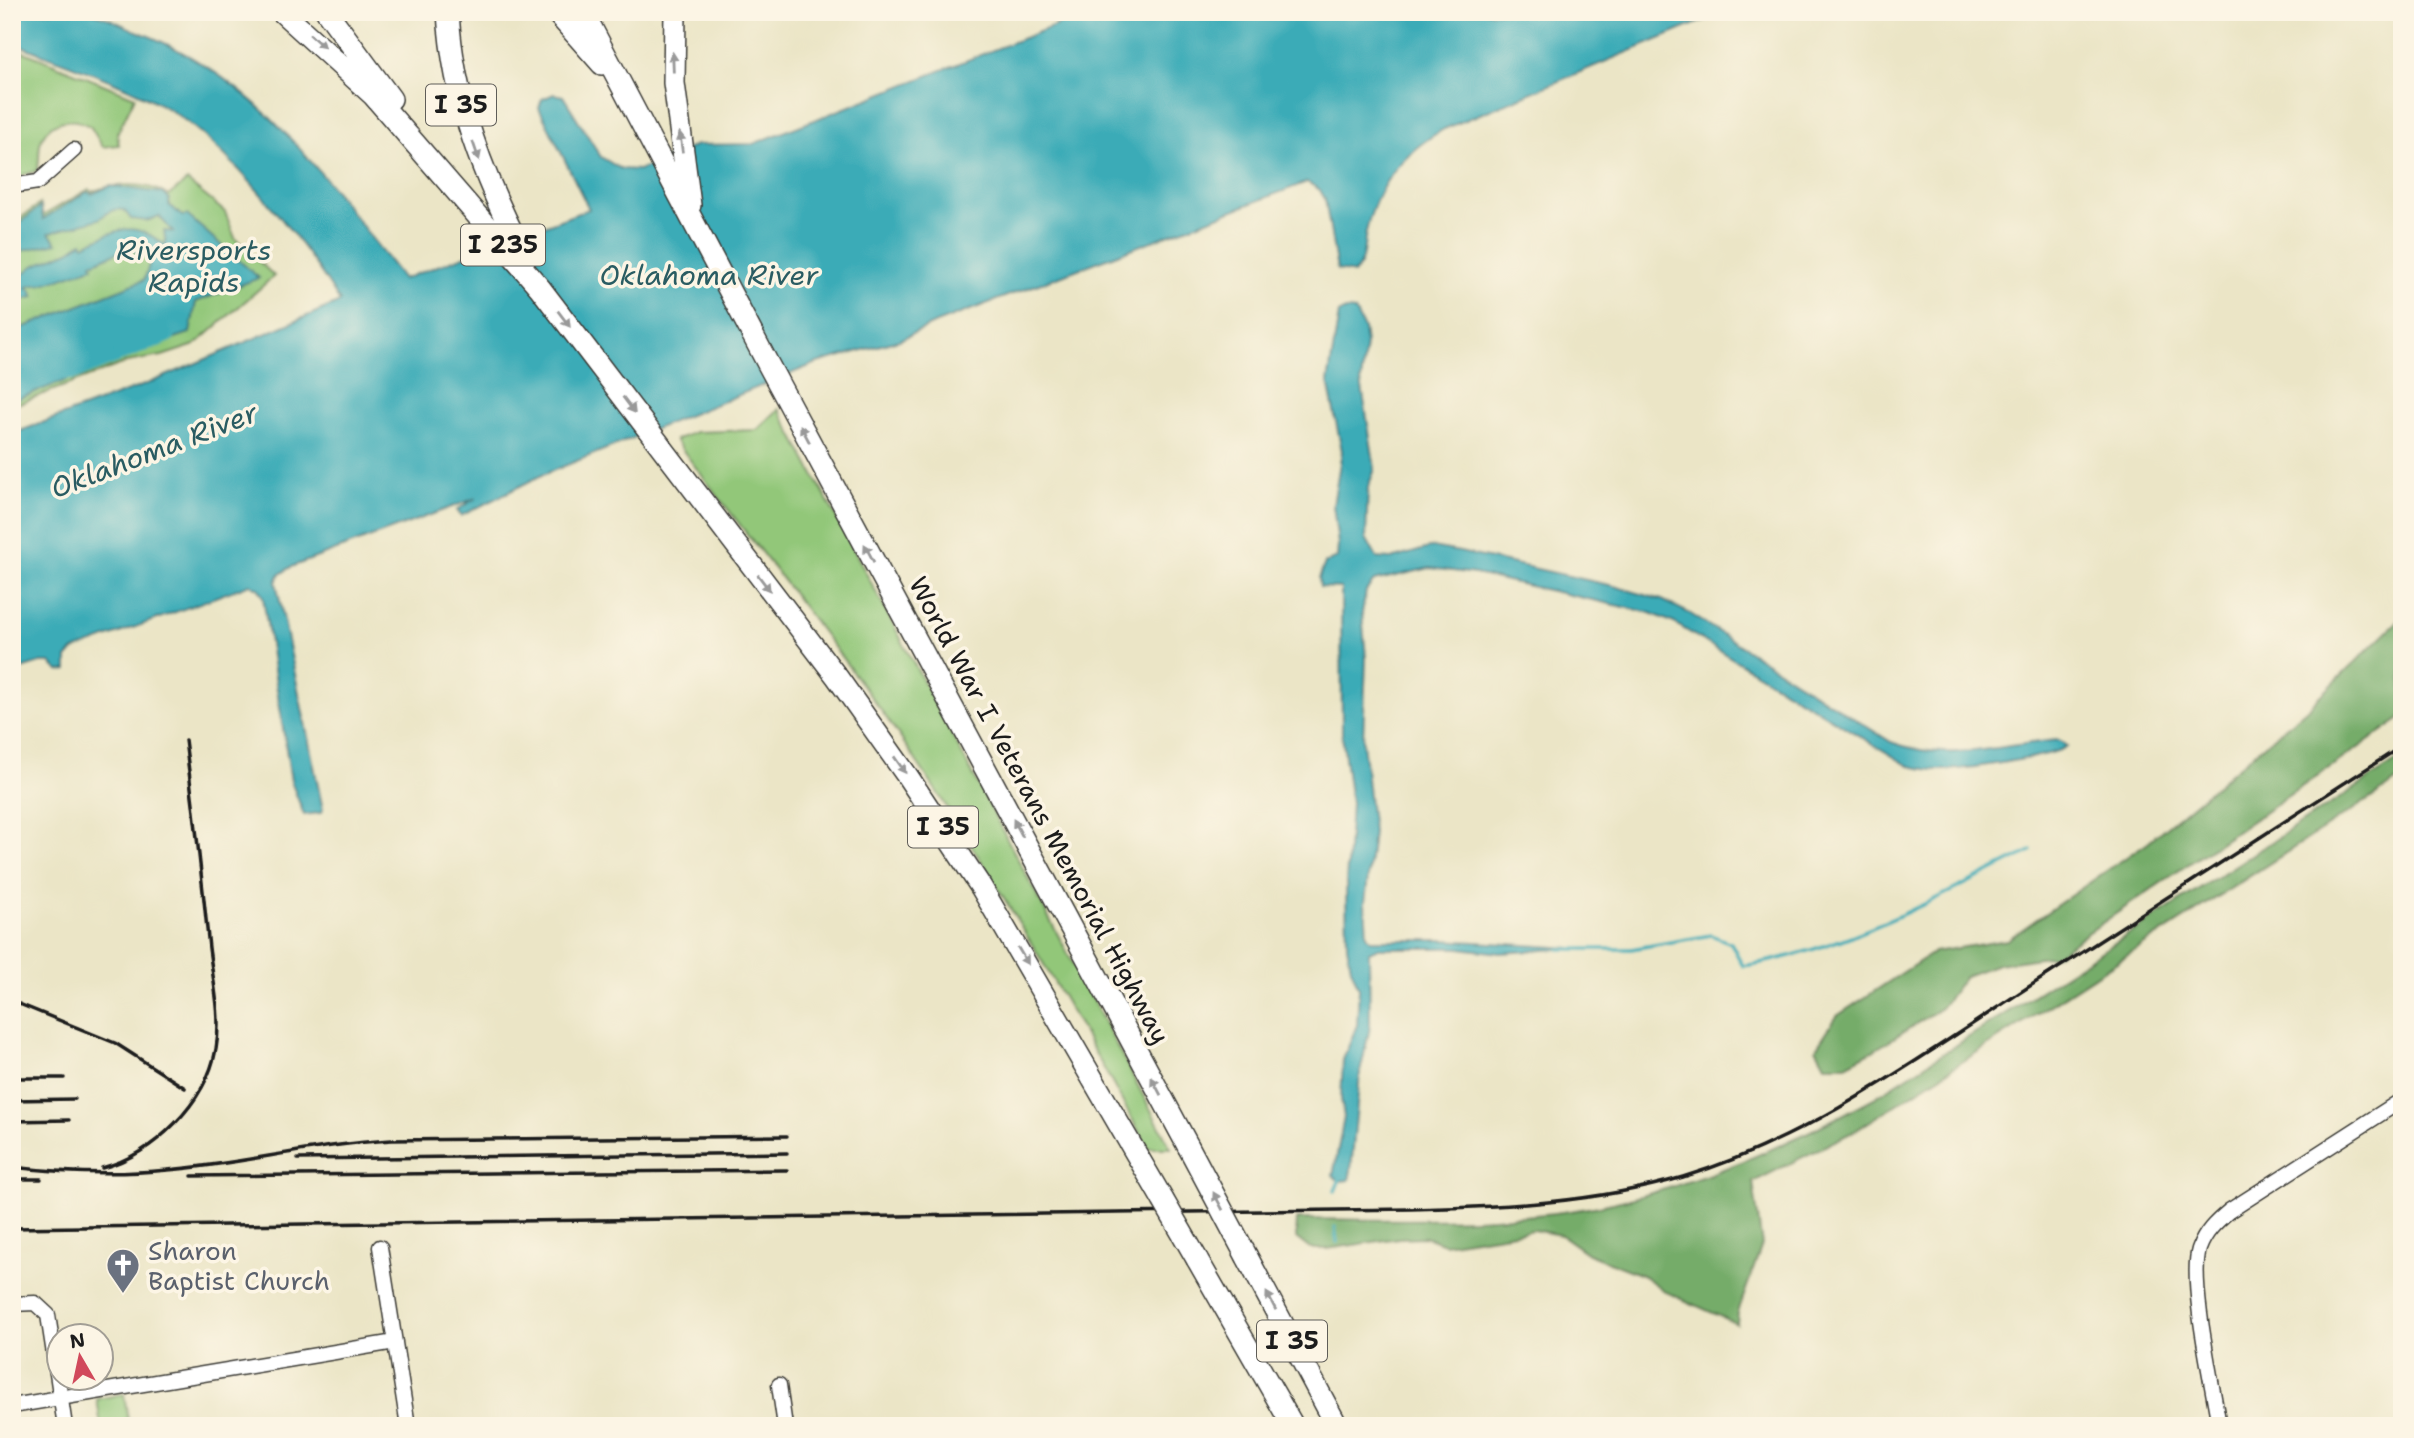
<svg xmlns="http://www.w3.org/2000/svg" width="2414" height="1438" viewBox="0 0 2414 1438" font-family="'Shantell Sans',sans-serif">
	<style>
		.green { fill: #92c779; stroke: #57724a; stroke-width: 2 }
		.forest { fill: #75ac69; stroke: #486442; stroke-width: 2 }
		.water { fill: #3aabb7; stroke: #2b646a; stroke-width: 2 }
		.lines { fill: none; stroke-linecap: round; stroke-linejoin: round }
		.stream { stroke: #3aabb7; stroke-width: 3.5 }
		.canal { stroke: #3aabb7; stroke-width: 12 }
		.minor-casing { stroke: #3b3a36; stroke-width: 17 }
		.highway-casing { stroke: #3b3a36; stroke-width: 24 }
		.minor { stroke: #fff; stroke-width: 14 }
		.highway { stroke: #fff; stroke-width: 21 }
		.rail { stroke: #1c1c1c; stroke-width: 3.5 }
		.highway-bridge-casing { stroke: #3b3a36; stroke-width: 24; stroke-linecap: butt }
		.highway-bridge { stroke: #fff; stroke-width: 21 }
		.oneway { fill: #999 }
		.labels { text-anchor: middle; dominant-baseline: central; stroke-width: 7; stroke-linejoin: round; paint-order: stroke }
		.shield { fill: #fcf5e5; stroke: #5f5d58; stroke-width: 2 }
		.shield-label { font-size: 24px; font-weight: bold; fill: #1c1c1c }
		.street-label { font-size: 26px; fill: #1c1c1c; stroke: #fcf5e5 }
		.worship-label { font-size: 26px; fill: #5b616d; stroke: #fcf5e5; text-anchor: start }
		.water-label { font-size: 28px; font-style: italic; fill: #2a5c62; stroke: #fcf5e5 }
	</style>
	<rect width="100%" height="100%" fill="#fcf5e5"/>
	<filter id="ink" filterUnits="userSpaceOnUse"><feTurbulence type="fractalNoise" baseFrequency=".0143" numOctaves="2"/><feDisplacementMap in="SourceGraphic" scale="14" xChannelSelector="R" yChannelSelector="G"/><feConvolveMatrix kernelMatrix="1 2 1 2 8 2 1 2 1" color-interpolation-filters="sRGB"/></filter>
	<filter id="wash" filterUnits="userSpaceOnUse"><feTurbulence type="fractalNoise" baseFrequency=".00686" numOctaves="4" result="noise"/><feDisplacementMap in="SourceGraphic" scale="28" xChannelSelector="R" yChannelSelector="G"/><feGaussianBlur stdDeviation="1.57" result="paint"/><feColorMatrix in="noise" values="0 0 0 0 0 0 0 0 0 0 0 0 0 0 0 0 0 1.4 0 .05"/><feComposite in="paint" operator="in"/></filter>
	<g filter="url(#wash)">
		<rect width="100%" height="100%" fill="#ebe5c6"/>
		<path class="green" d="M 12,47 L 135,97 L 117,134 L 119,145 L 103,147 L 90,126 C 73,117 52,118 42,138 C 37,148 41,161 37,171 L 12,178 Z
			M 187,181 L 225,212 L 235,238 L 274,276 L 195,345 L 162,356 L 127,362 L 12,406 L 12,224 L 40,204 L 42,216 L 89,189 L 91,192 C 112,183 149,181 168,196 Z
			M 779,409 L 1171,1148 L 1148,1148 C 1072,1009 992,871 902,740 C 830,637 750,540 675,440 L 695,432 L 757,430 Z
			M 124,1394 L 129,1426 L 101,1426 L 97,1399 Z"/>
		<path class="forest" d="M 2402,617 L 2402,718 L 2054,956 L 1998,964 L 1965,976 L 1941,1008 L 1873,1051 L 1846,1065 L 1825,1065 L 1816,1048 L 1837,1016 L 1934,952 L 2007,940 L 2148,842 L 2306,710 Z
			M 2402,758 L 2402,778 L 1855,1131 L 1753,1182 L 1762,1245 L 1738,1312 L 1737,1324 L 1666,1292 L 1644,1276 L 1588,1254 L 1561,1235 L 1533,1230 L 1444,1244 L 1425,1237 L 1399,1238 L 1327,1249 L 1310,1249 L 1296,1238 L 1297,1219 C 1394,1219 1509,1225 1604,1205 C 1701,1184 1788,1145 1874,1098 Z"/>
		<path class="water" d="M 12,12 C 37,12 63,10 87,12 C 103,14 122,25 137,31 C 263,80 323,177 403,279 L 589,209 L 539,108 L 542,99 L 554,94 L 563,96 L 601,157 L 621,169 L 639,170 L 696,145 L 753,144 L 1090,12 L 1724,12 L 1444,129 C 1402,153 1377,184 1366,232 C 1363,246 1365,262 1354,273 L 1337,270 L 1325,199 L 1320,190 L 1307,182 L 936,323 L 899,340 L 817,363 L 540,476 L 461,516 L 457,510 L 476,498 L 291,567 L 279,575 L 276,582 L 323,810 L 320,813 L 304,815 L 291,781 L 263,597 L 259,589 L 250,584 L 74,650 L 67,658 L 67,670 L 59,671 L 50,663 L 40,663 L 12,672 L 12,434 L 147,384 L 340,302 C 303,241 230,148 170,110 C 122,81 64,64 12,42 Z
			M 110,186 L 162,193 L 169,198 L 169,205 L 182,216 L 187,215 L 259,278 L 196,302 L 190,333 L 169,340 L 167,335 L 73,370 L 75,377 L 12,401 L 14,331 L 144,280 L 152,256 L 125,249 L 92,263 L 93,267 C 77,272 59,280 43,284 C 36,286 32,284 26,288 L 31,290 L 34,297 L 12,302 L 12,266 L 19,263 L 21,276 L 33,266 L 69,251 L 82,242 L 84,245 C 119,229 133,219 166,246 L 164,231 L 173,232 L 159,216 L 147,221 L 131,219 L 124,210 C 110,208 107,214 99,219 L 49,233 L 57,243 L 12,253 L 12,229 L 41,206 L 43,219 L 87,192 L 92,194 Z
			M 1346,310 L 1355,311 L 1364,329 L 1366,344 L 1361,381 L 1375,469 L 1368,487 L 1366,538 L 1377,558 L 1391,559 L 1432,547 L 1460,552 L 1614,586 L 1662,600 L 1689,613 L 1891,742 C 1949,764 2000,744 2059,740 L 2067,746 C 2056,757 1955,771 1936,770 C 1927,770 1918,768 1909,766 L 1674,623 L 1651,613 L 1475,574 L 1430,568 L 1374,581 L 1366,591 L 1362,613 L 1366,658 L 1363,742 L 1373,832 L 1365,903 L 1367,935 L 1371,940 L 1443,940 L 1572,948 L 1500,953 L 1459,948 L 1378,948 L 1369,952 L 1370,1027 L 1360,1073 L 1351,1170 L 1349,1180 L 1340,1181 L 1333,1176 L 1344,1117 L 1341,1099 L 1343,1060 L 1357,1025 L 1359,988 L 1351,968 L 1347,946 L 1346,883 L 1351,803 L 1342,735 L 1341,588 L 1320,587 L 1319,578 L 1325,563 L 1337,558 L 1338,544 L 1333,505 L 1342,451 L 1328,382 L 1339,313 Z"/>
		<g class="lines">
			<path class="stream" d="M 1559,949 L 1631,949 L 1711,935 L 1731,943 L 1743,966 C 1846,950 1938,897 2031,851
				M 1335,1191 L 1340,1179
				M 1335,1227 L 1337,1242"/>
			<path class="canal" d="M 60,374 L 74,374 L 168,337 L 178,324"/>
		</g>
	</g>
	<g filter="url(#ink)">
		<g class="lines">
			<defs>
				<path id="minor" d="M 12,186 L 38,182 L 74,150
					M 380,1247 L 408,1426
					M 12,1304 L 35,1303 L 48,1315 L 65,1426
					M 779,1385 L 785,1426
					M 12,1406 L 395,1342
					M 2219,1426 C 2213,1386 2189,1282 2199,1249 C 2205,1232 2216,1222 2229,1211 L 2402,1100"/>
				<path id="highway" d="M 282,12 L 373,95 L 540,288 L 837,677 L 908,777 L 981,887 L 1163,1200
					M 327,12 L 391,99
					M 448,12 C 453,101 484,179 525,258
					M 556,12 L 602,64
					M 583,12 L 768,364 L 1188,1146
					M 675,12 L 674,83 L 690,205
					M 1247,1257 L 1337,1426
					M 1197,1259 L 1293,1426"/>
			</defs>
			<use href="#minor" class="minor-casing"/>
			<use href="#highway" class="highway-casing"/>
			<use href="#minor" class="minor"/>
			<use href="#highway" class="highway"/>
			<path class="rail" d="M 12,1001 L 115,1043 L 185,1088
				M 12,1078 L 64,1078
				M 12,1100 L 75,1099
				M 12,1121 L 69,1120
				M 298,1159 L 787,1153
				M 12,1167 C 63,1173 116,1175 168,1170 C 243,1164 316,1144 392,1140 L 787,1136
				M 102,1168 C 154,1154 206,1103 216,1049 C 222,1016 213,981 209,948 C 202,879 194,809 185,740
				M 192,1176 L 787,1170
				M 12,1179 L 41,1179
				M 12,1228 L 1411,1209 C 1503,1207 1594,1203 1683,1177 C 1809,1139 1921,1057 2030,986 C 2154,905 2278,826 2402,746"/>
			<defs>
				<path id="highway-bridge" d="M 1188,1146 L 1247,1257
					M 1163,1200 L 1197,1259"/>
			</defs>
			<use href="#highway-bridge" class="highway-bridge-casing"/>
			<use href="#highway-bridge" class="highway-bridge"/>
		</g>
		<defs><path id="oneway-solid" d="M-6-.8H1V-3.2L6.5 0L1 3.2V.8H-6Z" transform="scale(1.75)"/></defs>
		<g class="oneway">
			<use href="#oneway-solid" transform="translate(317 41) rotate(42)"/>
			<use href="#oneway-solid" transform="translate(673 62) rotate(-92)"/>
			<use href="#oneway-solid" transform="translate(681 142) rotate(-98)"/>
			<use href="#oneway-solid" transform="translate(476 151) rotate(71)"/>
			<use href="#oneway-solid" transform="translate(564 319) rotate(53)"/>
			<use href="#oneway-solid" transform="translate(629 405) rotate(53)"/>
			<use href="#oneway-solid" transform="translate(805 434) rotate(-118)"/>
			<use href="#oneway-solid" transform="translate(869 553) rotate(-118)"/>
			<use href="#oneway-solid" transform="translate(764 583) rotate(53)"/>
			<use href="#oneway-solid" transform="translate(900 765) rotate(55)"/>
			<use href="#oneway-solid" transform="translate(1018 828) rotate(-118)"/>
			<use href="#oneway-solid" transform="translate(1023 956) rotate(59)"/>
			<use href="#oneway-solid" transform="translate(1156 1086) rotate(-118)"/>
			<use href="#oneway-solid" transform="translate(1218 1201) rotate(-118)"/>
			<use href="#oneway-solid" transform="translate(1271 1301) rotate(-118)"/>
		</g>
	</g>
	<defs>
		<symbol id="church-pin" viewBox="-11 -11 22 30"><path d="M0 17L-7.5 6A9.5 9.5 0 1 1 7.5 6Z" fill="#6b7280" stroke="#fcf5e5"/><path d="M-1.2-6h2.4v3.5h3.3v2.4h-3.3V6h-2.4V-.1h-3.3v-2.4h3.3Z" fill="#fff"/></symbol>
	</defs>
	<g fill-rule="evenodd">
		<use href="#church-pin" x="104" y="1246" width="38" height="52"/>
	</g>
	<g class="labels">
		<g class="shield">
			<rect x="426" y="84.5" width="70" height="41" rx="5"/>
			<rect x="461" y="224.5" width="84" height="41" rx="5"/>
			<rect x="908" y="806.5" width="70" height="41" rx="5"/>
			<rect x="1257" y="1320.5" width="70" height="41" rx="5"/>
		</g>
		<g class="shield-label">
			<text x="461" y="105">I 35</text>
			<text x="503" y="245">I 235</text>
			<text x="943" y="827">I 35</text>
			<text x="1292" y="1341">I 35</text>
		</g>
		<g class="street-label">
			<text transform="translate(1040 810) rotate(62)">World War I Veterans Memorial Highway</text>
		</g>
		<g class="worship-label">
			<text x="148" y="1250">Sharon<tspan x="148" dy="30">Baptist Church</tspan></text>
		</g>
		<g class="water-label">
			<text x="194" y="250">Riversports<tspan x="194" dy="32">Rapids</tspan></text>
			<text x="709" y="275">Oklahoma River</text>
			<text transform="translate(154 450) rotate(-21)">Oklahoma River</text>
		</g>
	</g>
	<rect width="2414" height="1438" fill="none" stroke="#fcf5e5" stroke-width="42"/>
	<g transform="translate(80 1357) rotate(351)"><circle r="33" fill="#fcf5e5" stroke="#a29e95" stroke-width="2"/>
	<path d="M0-5L12 26L0 18L-12 26Z" fill="#d1495b"/>
	<text y="-10" font-size="19" font-weight="bold" text-anchor="middle" fill="#1c1c1c">N</text>
	</g>
</svg>
